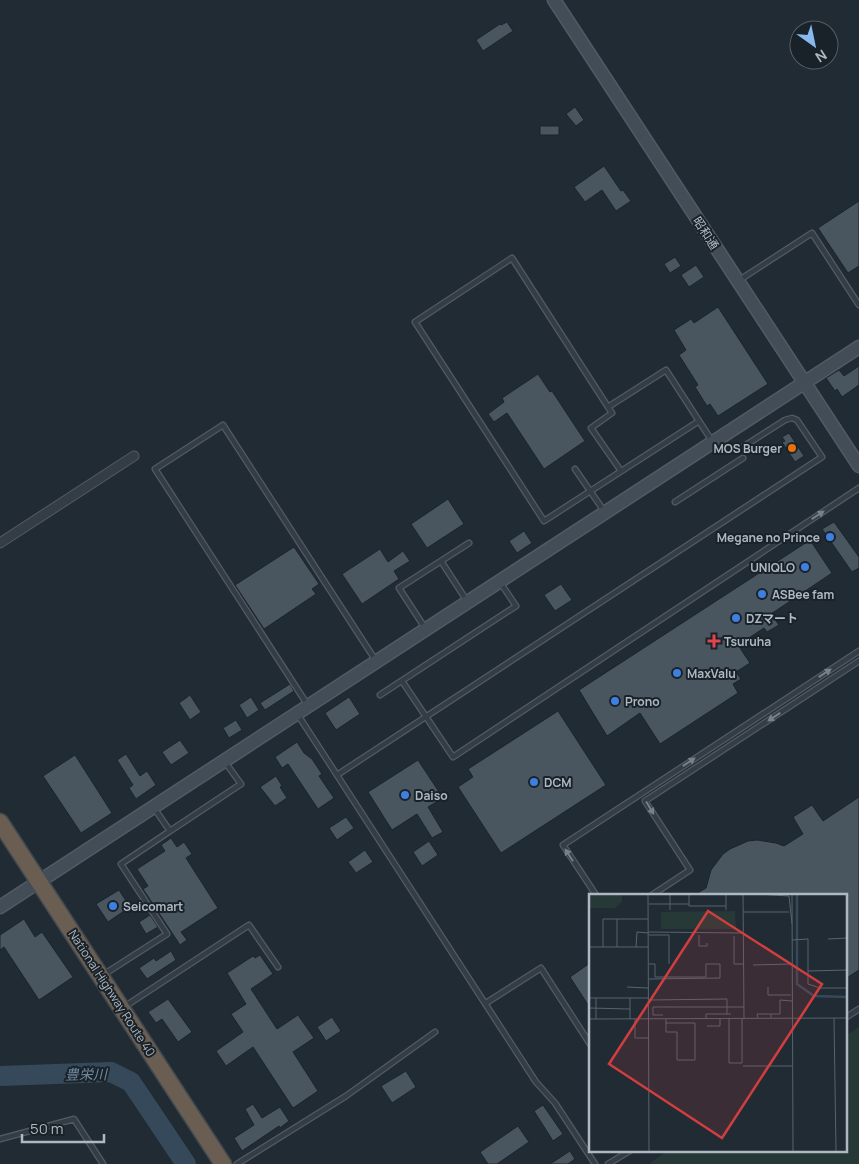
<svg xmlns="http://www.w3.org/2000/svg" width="859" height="1164" viewBox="0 0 859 1164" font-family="Manrope,'Noto Sans JP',sans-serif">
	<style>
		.green { fill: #263937 }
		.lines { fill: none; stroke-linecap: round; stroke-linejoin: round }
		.river { stroke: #36495a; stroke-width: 20 }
		.building { fill: #495660; stroke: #1c242b }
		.lane-casing { stroke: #525b63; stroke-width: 7 }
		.street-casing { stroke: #525b63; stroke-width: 11 }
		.secondary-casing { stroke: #525b63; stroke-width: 15 }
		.highway-casing { stroke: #3f484f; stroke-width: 19 }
		.lane { stroke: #343d45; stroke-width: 4.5 }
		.street { stroke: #343d45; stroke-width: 9 }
		.secondary { stroke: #434d58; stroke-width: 12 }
		.highway { stroke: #6a5e52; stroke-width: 16 }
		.oneway { fill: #77818a }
		.food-dot { fill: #e8710a; stroke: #1a2229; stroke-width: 2 }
		.shop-dot { fill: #3f7fe0; stroke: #1a2229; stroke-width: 2 }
		.health-dot { fill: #e0444e; stroke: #1a2229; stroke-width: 2 }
		.labels { text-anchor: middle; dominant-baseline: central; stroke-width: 4; stroke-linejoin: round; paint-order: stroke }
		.street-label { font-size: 12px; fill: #aeb8c2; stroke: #1a2229 }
		.poi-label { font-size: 12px; font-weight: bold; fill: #aeb8c2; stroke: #1a2229; text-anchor: start }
		.water-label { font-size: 14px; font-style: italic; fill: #718ca3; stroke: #1a2229 }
		.inset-river { fill: none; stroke: #36495a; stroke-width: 2.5 }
		.inset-road { fill: none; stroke: #59636d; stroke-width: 1 }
		.view { fill: #d03e3f; fill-opacity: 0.15; stroke: #d03e3f; stroke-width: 2.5 }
		.inset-edge { fill: none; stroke: #aeb8c2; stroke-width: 2.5 }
	</style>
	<rect width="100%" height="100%" fill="#212b34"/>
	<path class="green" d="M 859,1027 L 859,1164 L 651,1164 L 650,1163 L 669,1150 L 845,1150 L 845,1036 Z"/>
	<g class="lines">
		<path class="river" d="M 0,1076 L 111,1072 L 131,1082 L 186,1164"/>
	</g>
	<path class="building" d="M 507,22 L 513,31 L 483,51 L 476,40 L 500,24 L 501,25 Z
		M 575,107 L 584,120 L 576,126 L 566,114 Z
		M 540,126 L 559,126 L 559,135 L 540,135 Z
		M 604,166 L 621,191 L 623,190 L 631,201 L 616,211 L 602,190 L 585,202 L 574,187 Z
		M 859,201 L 859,266 L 848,273 L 818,228 Z
		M 675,257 L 681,266 L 670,273 L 664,264 Z
		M 696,265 L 704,277 L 689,287 L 681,275 Z
		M 718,307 L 768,384 L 718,416 L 710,404 L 707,406 L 695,387 L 698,385 L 679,355 L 686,350 L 674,330 L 691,319 L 694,323 Z
		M 859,366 L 859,385 L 842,397 L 837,389 L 835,391 L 826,378 L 839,370 L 844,376 Z
		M 538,374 L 550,392 L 552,391 L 585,441 L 544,469 L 507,413 L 494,422 L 488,414 L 504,402 L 502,398 Z
		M 789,433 L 804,456 L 795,462 L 782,442 L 785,441 L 782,437 Z
		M 448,499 L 464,524 L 427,548 L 411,524 Z
		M 834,522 L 859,557 L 859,568 L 852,572 L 822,529 Z
		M 524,531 L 532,543 L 517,553 L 509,541 Z
		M 810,540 L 832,573 L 771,614 L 779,625 L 767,632 L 764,628 L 738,645 L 750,663 L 736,672 L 741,679 L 733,684 L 738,693 L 660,744 L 640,713 L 607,736 L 579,690 Z
		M 294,547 L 319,584 L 312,589 L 316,594 L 264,629 L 235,585 Z
		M 380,549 L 388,562 L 403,551 L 410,561 L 394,571 L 399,579 L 362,604 L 342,574 Z
		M 561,584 L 572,600 L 555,611 L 544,595 Z
		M 290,684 L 294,691 L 265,710 L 260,703 Z
		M 190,695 L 201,712 L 190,720 L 179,703 Z
		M 251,697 L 259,710 L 247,718 L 239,705 Z
		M 349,697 L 360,714 L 336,730 L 325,713 Z
		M 558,711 L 606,785 L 501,853 L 458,787 L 473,777 L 468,769 Z
		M 236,720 L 242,730 L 229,738 L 223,728 Z
		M 180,740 L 189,753 L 171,765 L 162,752 Z
		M 297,742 L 304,753 L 312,759 L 322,774 L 319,776 L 334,798 L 318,809 L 288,764 L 282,768 L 275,757 Z
		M 126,754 L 140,776 L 147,771 L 156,785 L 136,799 L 129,788 L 133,785 L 117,760 Z
		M 75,755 L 112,813 L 81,833 L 43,776 Z
		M 418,760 L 443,798 L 428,807 L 443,832 L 432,838 L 417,814 L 392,830 L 368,792 Z
		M 276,776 L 282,786 L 280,787 L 287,798 L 275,806 L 260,787 Z
		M 859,797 L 859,970 L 845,979 L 845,895 L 694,895 L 706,888 L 711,870 L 723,854 L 730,849 L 748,841 L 757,840 L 776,843 L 784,846 L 803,834 L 793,817 L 812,805 L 823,821 Z
		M 346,817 L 354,828 L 337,840 L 329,828 Z
		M 171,838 L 177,847 L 184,842 L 192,854 L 186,858 L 218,908 L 181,932 L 187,940 L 180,945 L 143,889 L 148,886 L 137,869 L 165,851 L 161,845 Z
		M 429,841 L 438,855 L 422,866 L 413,852 Z
		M 365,850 L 373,862 L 356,873 L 348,862 Z
		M 119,890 L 130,907 L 108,922 L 96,904 Z
		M 150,915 L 158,927 L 146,934 L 139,922 Z
		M 24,919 L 35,937 L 42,932 L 73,977 L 39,1000 L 4,947 L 0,950 L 0,935 Z
		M 171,951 L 176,960 L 147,979 L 139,968 L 154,958 L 156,961 Z
		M 260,955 L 273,974 L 251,989 L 277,1029 L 298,1015 L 314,1038 L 293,1052 L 318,1091 L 293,1108 L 253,1047 L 226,1066 L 216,1051 L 243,1032 L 231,1014 L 246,1004 L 227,973 L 253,956 L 255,958 Z
		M 590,963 L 590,1008 L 570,977 Z
		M 168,999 L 192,1032 L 178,1042 L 162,1019 L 156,1023 L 148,1012 Z
		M 332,1017 L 341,1031 L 326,1041 L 317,1027 Z
		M 406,1071 L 416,1087 L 392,1103 L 381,1086 Z
		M 253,1104 L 262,1118 L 280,1107 L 289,1121 L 280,1128 L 279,1126 L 242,1151 L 234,1138 L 254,1125 L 245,1109 Z
		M 543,1105 L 563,1134 L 553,1141 L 534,1111 Z
		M 518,1126 L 529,1142 L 497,1164 L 488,1164 L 480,1152 Z
		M 570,1151 L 575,1159 L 568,1164 L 550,1164 Z"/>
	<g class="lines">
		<defs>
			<path id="lane" d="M 738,281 L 812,233 L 859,305
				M 608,407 L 612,413 L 591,428 L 621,471
				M 699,421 L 544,521 L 415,322 L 512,258 L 608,407 L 666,370 L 712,441
				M 575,469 L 604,511
				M 675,502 L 743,458
				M 441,561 L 467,601
				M 425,628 L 399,588 L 469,543
				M 402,681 L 453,757 L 859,488
				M 380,695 L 516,606 L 500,582
				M 307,704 L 155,469 L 223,425 L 376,661
				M 298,715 L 536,1082 L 555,1103 L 595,1164
				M 337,775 L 822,457 L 797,420 L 792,418 L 785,420 L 738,450
				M 154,808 L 170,831 L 241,784 L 225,762
				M 596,895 L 563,845 L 859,651
				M 652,895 L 690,870 L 645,801 L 859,661
				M 103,975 L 167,934 L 121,864 L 170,831
				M 486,1003 L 541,968 L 590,1044
				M 124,1007 L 249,925 L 278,967
				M 845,1018 L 859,1009
				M 0,1139 L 74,1119 L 103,1164
				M 237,1164 L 346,1096 L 435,1032
				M 608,1164 L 631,1150"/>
			<path id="street" d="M 0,543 L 134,456"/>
			<path id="secondary" d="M 554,0 L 859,466
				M 0,907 L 859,347"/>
			<path id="highway" d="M 0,822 L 223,1164"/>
		</defs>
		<use href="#lane" class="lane-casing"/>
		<use href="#street" class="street-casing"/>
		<use href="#secondary" class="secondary-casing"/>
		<use href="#highway" class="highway-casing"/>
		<use href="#lane" class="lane"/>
		<use href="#street" class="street"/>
		<use href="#secondary" class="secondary"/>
		<use href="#highway" class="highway"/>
	</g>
	<defs><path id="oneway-solid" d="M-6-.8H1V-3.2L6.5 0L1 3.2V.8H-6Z" transform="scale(1.25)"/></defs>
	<g class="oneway">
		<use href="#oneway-solid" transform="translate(818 515) rotate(-33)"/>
		<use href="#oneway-solid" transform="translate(825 673) rotate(-33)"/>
		<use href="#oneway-solid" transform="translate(774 717) rotate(147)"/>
		<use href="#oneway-solid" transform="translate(689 762) rotate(-33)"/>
		<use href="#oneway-solid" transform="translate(650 808) rotate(59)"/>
		<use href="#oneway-solid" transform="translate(569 855) rotate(-123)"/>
	</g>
	<circle class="food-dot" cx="792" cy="448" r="5"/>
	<g class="shop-dot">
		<circle cx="830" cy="537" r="5"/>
		<circle cx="805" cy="567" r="5"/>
		<circle cx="762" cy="594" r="5"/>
		<circle cx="736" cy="618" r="5"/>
		<circle cx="677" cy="673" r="5"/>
		<circle cx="615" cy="701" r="5"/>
		<circle cx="534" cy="782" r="5"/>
		<circle cx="405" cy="795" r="5"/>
		<circle cx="113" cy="906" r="5"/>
	</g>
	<path class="health-dot" d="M711.5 633.5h5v5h5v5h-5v5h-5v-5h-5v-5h5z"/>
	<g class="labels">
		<g class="street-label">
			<text transform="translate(706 233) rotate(57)">昭和通</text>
			<text transform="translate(112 993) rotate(57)">National Highway Route 40</text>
		</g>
		<g class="poi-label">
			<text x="782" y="448" text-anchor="end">MOS Burger</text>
			<text x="820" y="537" text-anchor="end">Megane no Prince</text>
			<text x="795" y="567" text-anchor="end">UNIQLO</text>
			<text x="772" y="594">ASBee fam</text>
			<text x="746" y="618">DZマート</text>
			<text x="724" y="641">Tsuruha</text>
			<text x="687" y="673">MaxValu</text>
			<text x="625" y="701">Prono</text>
			<text x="544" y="782">DCM</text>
			<text x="415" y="795">Daiso</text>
			<text x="123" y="906">Seicomart</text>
		</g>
		<g class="water-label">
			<text transform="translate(86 1074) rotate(-1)">豊栄川</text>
		</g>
	</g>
	<g transform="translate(589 894)">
		<rect width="258" height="258" fill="#212b34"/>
		<path d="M 0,0 L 33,0 L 33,8 L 26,14 L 0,14 ZM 146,17 L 147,35 L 72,35 L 72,18 Z" fill="#263937"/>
		<path class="inset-river" d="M 208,0 L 208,90 L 225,102 L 258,103"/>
		<path class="inset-road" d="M 59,0 L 60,257M 100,0 L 100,12 L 137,12M 100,0 L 137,0M 137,0 L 137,16M 154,0 L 155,124M 168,0 L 200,2 L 203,30M 203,0 L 204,257M 60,10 L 100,10M 81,16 L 81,0M 154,18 L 200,18M 28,25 L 28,53M 60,38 L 154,39M 60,41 L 80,41 L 80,70M 110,41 L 110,52 L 118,52 L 118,49M 145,42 L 145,70 L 155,70M 239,45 L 258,44M 203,46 L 219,45 L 219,90 L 231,94 L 258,94M 0,53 L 59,53M 14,53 L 14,25 L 59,25M 47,53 L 48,38 L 60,39M 60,70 L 66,70 L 66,83 L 117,83 L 117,70 L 131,70 L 131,84 L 60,85M 164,71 L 202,70M 219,77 L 258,76M 38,93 L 59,94M 179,93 L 179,101 L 202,101M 0,104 L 60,104M 41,104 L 41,125M 60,106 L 138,105 L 138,120M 0,114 L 41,115M 182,120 L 191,120 L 191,106 L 203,107M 74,121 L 64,121 L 64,113 L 155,113M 140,124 L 140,169 L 153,169 L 153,125M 169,124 L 168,120 L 182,120 L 182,124M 245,124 L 247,257M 0,125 L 258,124M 7,125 L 7,104M 46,125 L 46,144 L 60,144M 77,125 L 77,138 L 88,138 L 88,166 L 106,166 L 106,129 L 77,129M 117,125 L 117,120 L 142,120M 118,132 L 131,132 L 131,124M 154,172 L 203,172"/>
		<path class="view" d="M 119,17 L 233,90 L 133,244 L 20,170 Z"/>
		<rect width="258" height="258" class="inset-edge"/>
	</g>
	<g transform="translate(814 45) rotate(147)"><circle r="24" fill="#1a2229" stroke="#555e66"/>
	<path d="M0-4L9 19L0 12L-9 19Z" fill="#87b9ee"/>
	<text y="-8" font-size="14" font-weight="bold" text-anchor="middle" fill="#aeb8c2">N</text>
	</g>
	<path d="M22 1134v8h82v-8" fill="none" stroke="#aeb8c2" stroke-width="2.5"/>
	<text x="30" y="1134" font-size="15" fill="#aeb8c2" stroke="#1a2229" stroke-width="4" paint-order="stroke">50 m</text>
</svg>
